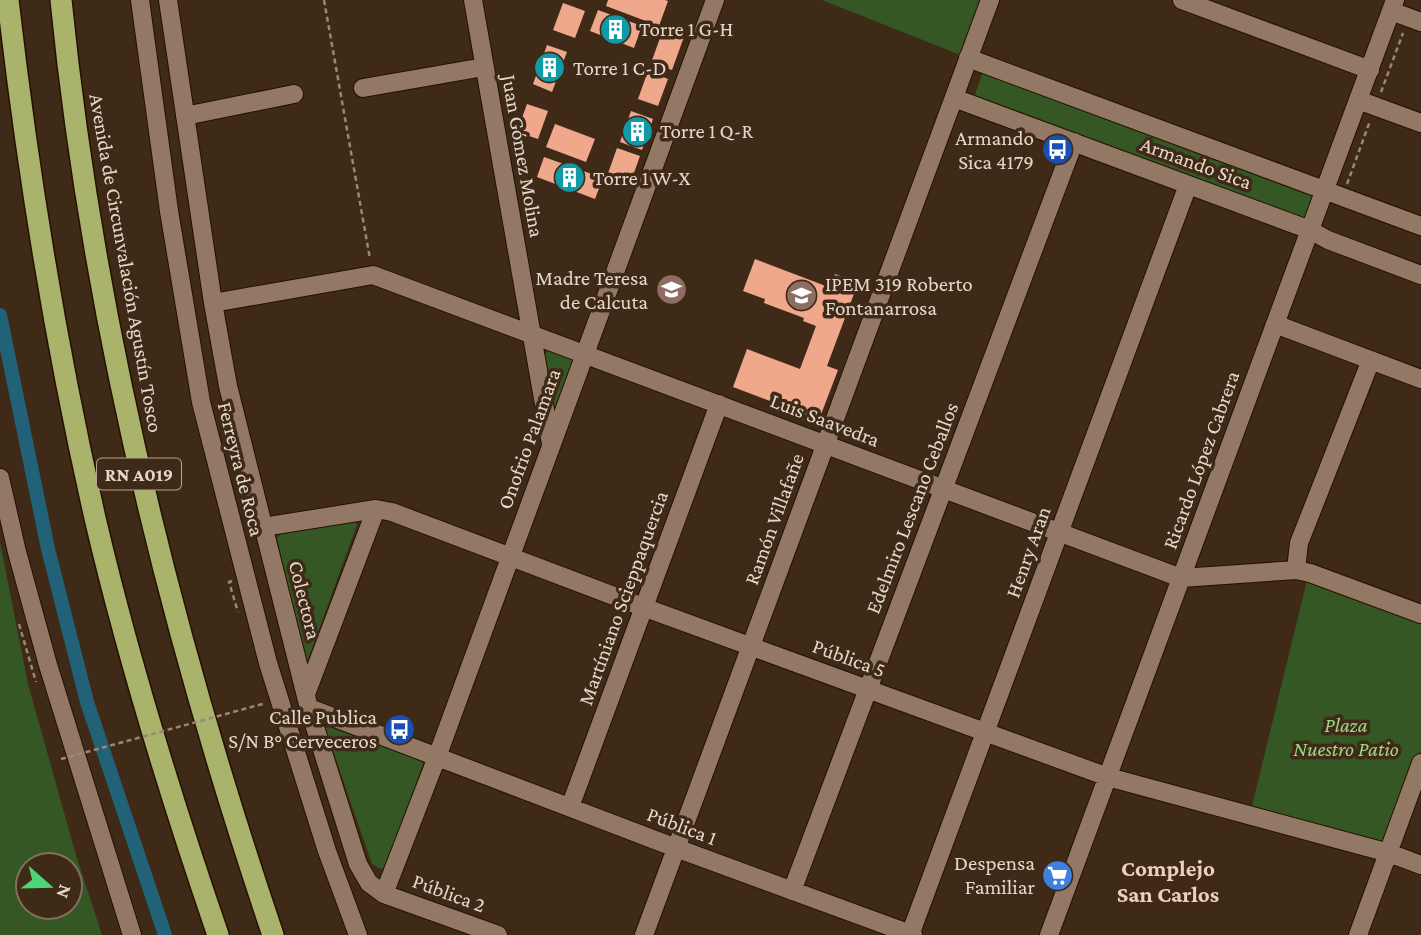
<svg xmlns="http://www.w3.org/2000/svg" width="1421" height="935" viewBox="0 0 1421 935" font-family="'Crimson Pro',serif">
	<style>
		.green { fill: #355723; fill-rule: evenodd }
		.lines { fill: none; stroke-linecap: round; stroke-linejoin: round }
		.canal { stroke: #226279; stroke-width: 14 }
		.building { fill: #efa88c }
		.minor-casing { stroke: #251102; stroke-width: 20 }
		.highway-casing { stroke: #251102; stroke-width: 24 }
		.path { stroke: #998778; stroke-width: 2.5; stroke-dasharray: 5 3.5; stroke-linecap: butt }
		.minor { stroke: #937965; stroke-width: 18 }
		.highway { stroke: #aab36b; stroke-width: 21 }
		.path-bridge { stroke: #998778; stroke-width: 2.5; stroke-dasharray: 5 3.5; stroke-linecap: butt }
		.labels { text-anchor: middle; dominant-baseline: central; stroke-width: 7; stroke-linejoin: round; paint-order: stroke }
		.shield { fill: #3f2a17; stroke: #b4a396; stroke-width: 2 }
		.shield-label { font-size: 19px; font-weight: bold; fill: #e6d7cc }
		.poi-label { font-size: 21px; fill: #e6d7cc; stroke: #3f2a17; text-anchor: start }
		.street-label { font-size: 21px; fill: #e6d7cc; stroke: #3f2a17 }
		.park-label { font-size: 21px; font-style: italic; fill: #a0d685; stroke: #3f2a17 }
		.neighbourhood-label { font-size: 23px; font-weight: bold; fill: #eed1bb; stroke: #3f2a17 }
	</style>
	<rect width="100%" height="100%" fill="#3f2a17"/>
	<path class="green" d="M 822,0 L 990,0 L 968,58 Z
		M 983,72 L 1314,192 L 1304,220 L 973,100 Z
		M 550,347 L 574,357 L 573,364 L 557,408 L 552,404 L 545,355 Z
		M 350,518 L 355,520 L 357,525 L 306,665 L 277,538 L 281,534 Z
		M 0,542 L 28,684 L 76,855 L 102,935 L 0,935 ZM 28,865 L 70,865 L 70,907 L 28,907 Z
		M 1307,580 L 1421,622 L 1421,750 L 1387,843 L 1252,806 Z
		M 329,727 L 421,761 L 423,764 L 386,867 L 381,869 L 372,864 L 326,731 L 326,728 Z"/>
	<g class="lines">
		<path class="canal" d="M 0,315 L 48,549 L 87,702 L 165,935"/>
	</g>
	<path class="building" d="M 608,0 L 665,0 L 668,1 L 659,26 L 606,6 Z
		M 563,3 L 585,11 L 575,38 L 553,30 Z
		M 598,10 L 642,26 L 634,48 L 590,31 Z
		M 664,27 L 685,34 L 672,70 L 651,63 Z
		M 547,45 L 567,52 L 552,92 L 533,84 Z
		M 648,71 L 668,79 L 658,106 L 638,99 Z
		M 527,104 L 548,111 L 538,139 L 517,132 Z
		M 631,111 L 653,119 L 642,150 L 620,142 Z
		M 555,124 L 595,139 L 586,162 L 546,147 Z
		M 617,148 L 640,156 L 629,187 L 606,179 Z
		M 544,157 L 603,178 L 595,199 L 537,177 Z
		M 755,259 L 831,288 L 835,274 L 858,283 L 827,366 L 838,370 L 817,425 L 784,412 L 786,407 L 733,387 L 747,349 L 800,369 L 816,326 L 803,321 L 804,318 L 764,303 L 765,299 L 743,291 Z"/>
	<g class="lines">
		<defs>
			<path id="minor" d="M 140,0 L 169,211 L 201,402 L 268,663 L 327,851 L 358,935
				M 168,0 L 213,303 L 228,386 L 309,708 L 358,864 L 369,883 L 384,894 L 498,935
				M 473,0 L 551,444
				M 1182,0 L 1370,70
				M 1391,11 L 1421,22
				M 968,58 L 1421,226
				M 363,88 L 484,67
				M 954,98 L 1310,230 L 1328,240 L 1421,275
				M 1358,100 L 1421,123
				M 185,116 L 294,94
				M 213,303 L 373,275 L 1181,578 L 1296,570 L 1310,573 L 1421,614
				M 1275,324 L 1421,379
				M 0,478 L 17,552 L 48,665 L 132,935
				M 263,527 L 376,509 L 392,512 L 643,607 L 1108,777 L 1389,853 L 1421,865
				M 1296,570 L 1299,543 L 1371,360
				M 306,694 L 376,509
				M 309,708 L 676,848 L 913,935
				M 570,807 L 719,404
				M 792,891 L 1074,142
				M 384,894 L 437,757 L 715,0
				M 644,935 L 990,0
				M 910,935 L 1188,185
				M 1049,935 L 1395,0
				M 1358,935 L 1421,763"/>
			<path id="highway" d="M 8,0 C 28,174 56,347 95,518 C 128,659 171,798 218,935
				M 61,0 C 93,320 170,631 273,935"/>
		</defs>
		<use href="#minor" class="minor-casing"/>
		<use href="#highway" class="highway-casing"/>
		<path class="path" d="M 324,0 L 370,259
			M 1381,92 L 1403,33
			M 1347,184 L 1370,121
			M 232,581 L 229,582 L 238,612
			M 19,624 L 36,682"/>
		<use href="#minor" class="minor"/>
		<use href="#highway" class="highway"/>
		<path class="path-bridge" d="M 61,759 L 266,703"/>
	</g>
	<defs>
		<symbol id="building-disc" viewBox="-11 -11 22 22"><circle r="9.5" fill="#0f9aa8" stroke="#3f2a17"/><path d="M-4-6H4V6H1V3H-1V6H-4ZM-2.5-4.3h1.7v1.8h-1.7ZM.8-4.3h1.7v1.8H.8ZM-2.5-1h1.7V.8h-1.7ZM.8-1h1.7V.8H.8Z" fill="#fff"/></symbol>
		<symbol id="bus-disc" viewBox="-11 -11 22 22"><circle r="9.5" fill="#1a4fb4" stroke="#3f2a17"/><path d="M-5-6H5V4H4V6H2V4H-2V6H-4V4H-5ZM-3.5-4V0h7V-4ZM-3.5 1.2v1.5H-2V1.2ZM2 1.2v1.5H3.5V1.2Z" fill="#fff"/></symbol>
		<symbol id="school-disc" viewBox="-11 -11 22 22"><circle r="9.5" fill="#8d6e63" stroke="#3f2a17"/><path d="M0-5L7-2L0 1L-7-2ZM-4 1L0 2.5L4 1V4Q0 6-4 4Z" fill="#fff"/></symbol>
		<symbol id="supermarket-disc" viewBox="-11 -11 22 22"><circle r="9.5" fill="#3f7fe0" stroke="#3f2a17"/><path d="M-6-5.5h2.5l.6 2H6L4.5 2H-2.5L-4.4-4H-6ZM-1.5 3.2a1.3 1.3 0 1 0 .1 0ZM3 3.2a1.3 1.3 0 1 0 .1 0Z" fill="#fff"/></symbol>
	</defs>
	<g fill-rule="evenodd">
		<use href="#building-disc" x="598" y="12" width="35" height="35"/>
		<use href="#building-disc" x="532" y="50" width="35" height="35"/>
		<use href="#building-disc" x="620" y="114" width="35" height="35"/>
		<use href="#bus-disc" x="1040" y="132" width="35" height="35"/>
		<use href="#building-disc" x="552" y="160" width="35" height="35"/>
		<use href="#school-disc" x="654" y="272" width="35" height="35"/>
		<use href="#school-disc" x="784" y="278" width="35" height="35"/>
		<use href="#bus-disc" x="382" y="712" width="35" height="35"/>
		<use href="#supermarket-disc" x="1040" y="858" width="35" height="35"/>
	</g>
	<g class="labels">
		<rect class="shield" x="97" y="458.5" width="84" height="31" rx="5"/>
		<g class="shield-label">
			<text x="139" y="474">RN A019</text>
		</g>
		<g class="poi-label">
			<text x="639" y="29">Torre 1 G-H</text>
			<text x="573" y="68">Torre 1 C-D</text>
			<text x="660" y="131">Torre 1 Q-R</text>
			<text x="1034" y="138" text-anchor="end">Armando<tspan x="1034" dy="24">Sica 4179</tspan></text>
			<text x="593" y="178">Torre 1 W-X</text>
			<text x="648" y="278" text-anchor="end">Madre Teresa<tspan x="648" dy="24">de Calcuta</tspan></text>
			<text x="825" y="284">IPEM 319 Roberto<tspan x="825" dy="24">Fontanarrosa</tspan></text>
			<text x="377" y="717" text-anchor="end">Calle Publica<tspan x="377" dy="24">S/N B° Cerveceros</tspan></text>
			<text x="1035" y="863" text-anchor="end">Despensa<tspan x="1035" dy="24">Familiar</tspan></text>
		</g>
		<g class="street-label">
			<text transform="translate(523 156) rotate(80)">Juan Gómez Molina</text>
			<text transform="translate(1196 163) rotate(20)">Armando Sica</text>
			<text transform="translate(126 263) rotate(80)">Avenida de Circunvalación Agustín Tosco</text>
			<text transform="translate(825 420) rotate(21)">Luis Saavedra</text>
			<text transform="translate(529 439) rotate(-70)">Onofrio Palamara</text>
			<text transform="translate(1201 460) rotate(-70)">Ricardo López Cabrera</text>
			<text transform="translate(241 469) rotate(76)">Ferreyra de Roca</text>
			<text transform="translate(912 508) rotate(-69)">Edelmiro Lescano Ceballos</text>
			<text transform="translate(774 519) rotate(-70)">Ramón Villafañe</text>
			<text transform="translate(1028 552) rotate(-70)">Henry Aran</text>
			<text transform="translate(623 598) rotate(-70)">Martíniano Scieppaquercia</text>
			<text transform="translate(305 600) rotate(76)">Colectora</text>
			<text transform="translate(849 658) rotate(20)">Pública 5</text>
			<text transform="translate(682 826) rotate(21)">Pública 1</text>
			<text transform="translate(449 893) rotate(20)">Pública 2</text>
		</g>
		<g class="park-label">
			<text x="1346" y="725">Plaza<tspan x="1346" dy="24">Nuestro Patio</tspan></text>
		</g>
		<g class="neighbourhood-label">
			<text x="1168" y="868">Complejo<tspan x="1168" dy="26">San Carlos</tspan></text>
		</g>
	</g>
	<g transform="translate(49 886) rotate(110)"><circle r="33" fill="#3f2a17" stroke="#826f5f" stroke-width="2"/>
	<path d="M0-5L12 26L0 18L-12 26Z" fill="#4cd676"/>
	<text y="-10" font-size="19" font-weight="bold" text-anchor="middle" fill="#e6d7cc">N</text>
	</g>
</svg>
